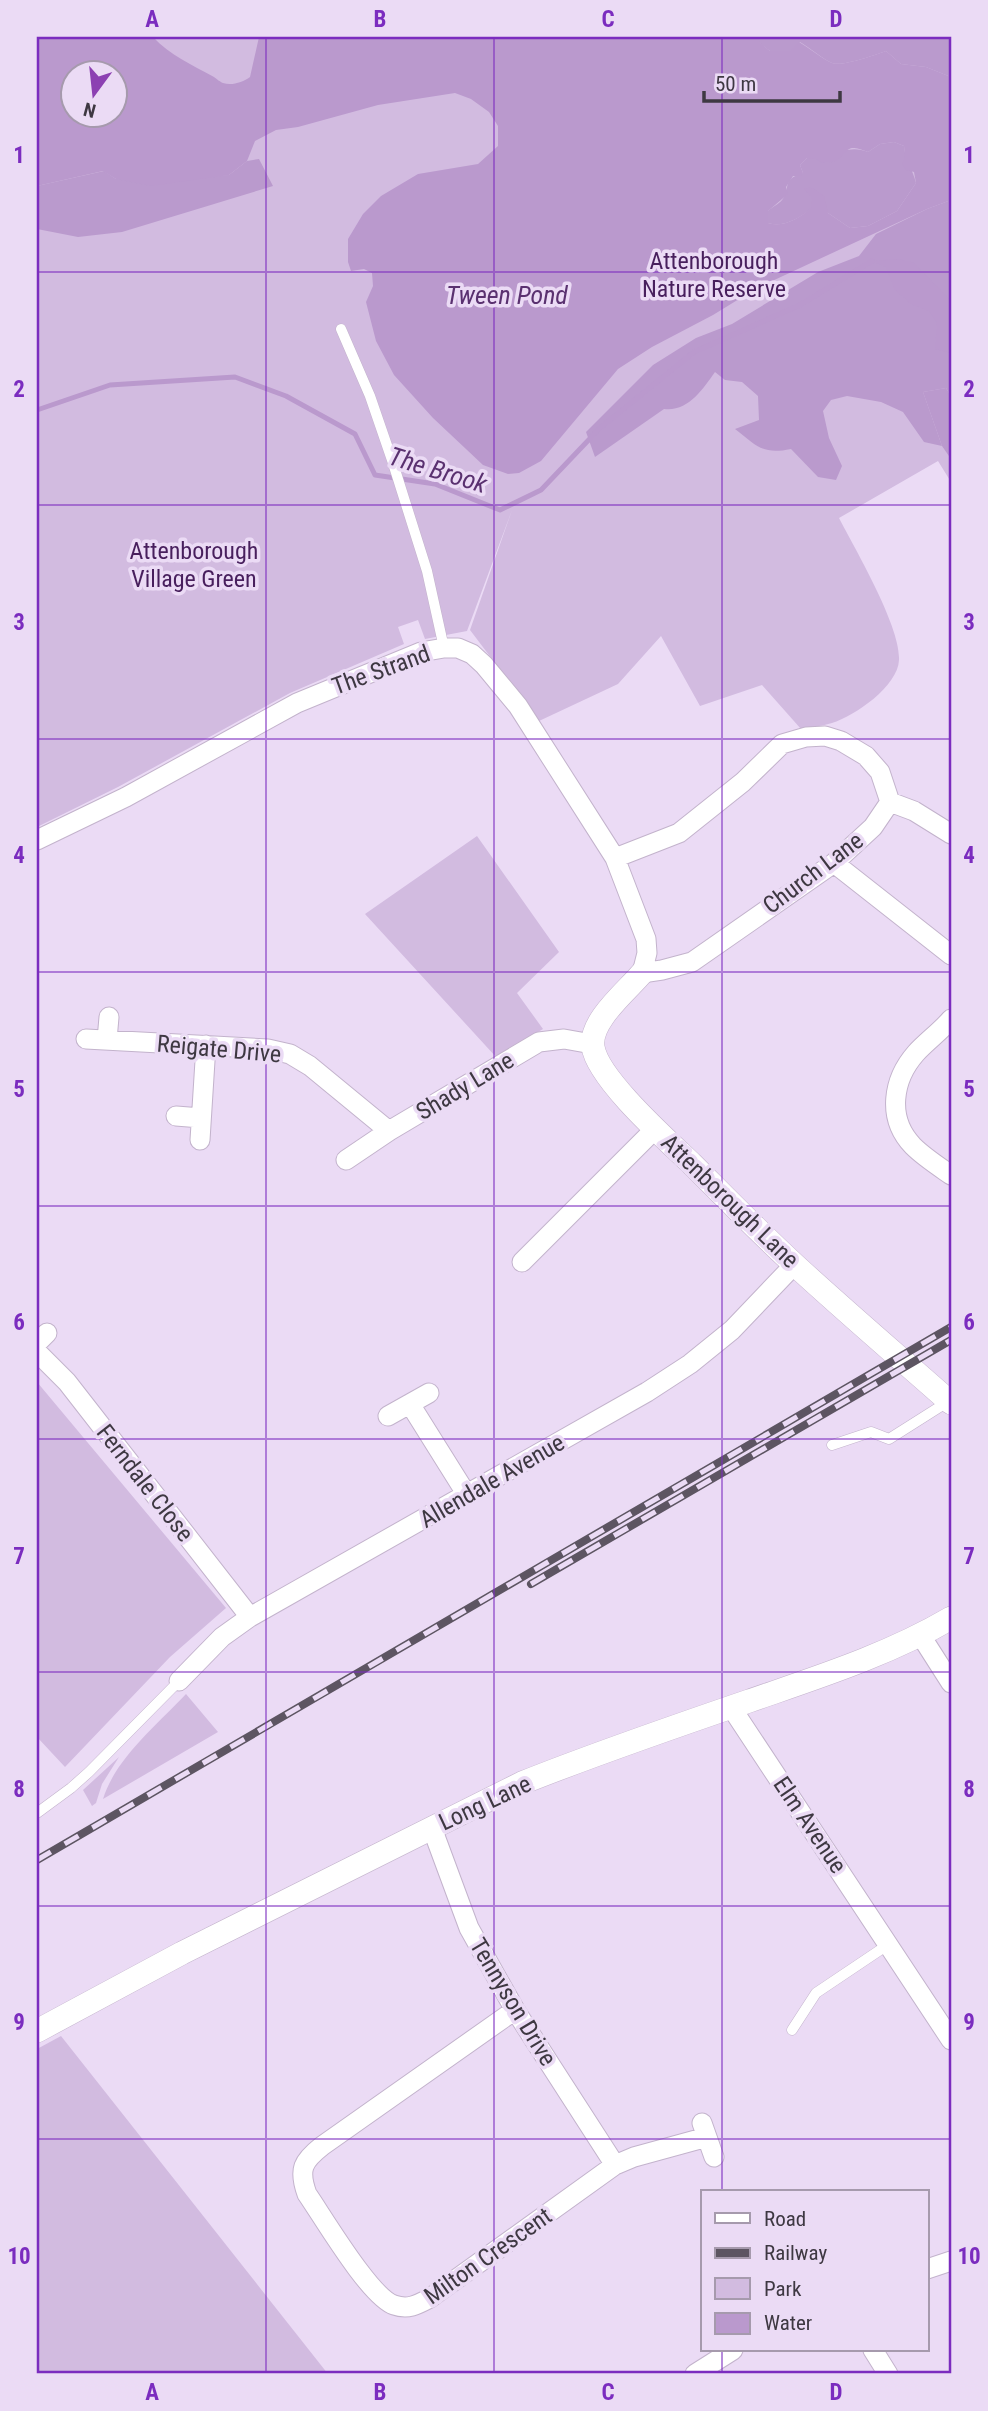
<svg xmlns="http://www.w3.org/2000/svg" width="988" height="2411" viewBox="0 0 988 2411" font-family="'Roboto Condensed',sans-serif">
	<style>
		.green { fill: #d2bbe0; fill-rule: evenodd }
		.forest { fill: #ba9acd }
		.water { fill: #ba99cd; fill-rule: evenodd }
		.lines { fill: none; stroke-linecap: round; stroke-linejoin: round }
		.stream { stroke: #ba99cd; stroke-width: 5 }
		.service-casing { stroke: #c3b3cc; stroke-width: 11 }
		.minor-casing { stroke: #c3b3cc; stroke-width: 21 }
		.tertiary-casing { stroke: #c3b3cc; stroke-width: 24 }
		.service { stroke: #fff; stroke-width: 10 }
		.minor { stroke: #fff; stroke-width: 19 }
		.tertiary { stroke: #fff; stroke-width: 23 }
		.rail-casing { stroke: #5d5562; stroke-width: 8 }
		.rail { stroke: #ebdbf5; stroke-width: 5; stroke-dasharray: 16; stroke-linecap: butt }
		.grid { fill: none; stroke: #7b2cbf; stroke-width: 2; stroke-opacity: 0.55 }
		.labels { text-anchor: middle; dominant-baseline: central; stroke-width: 7; stroke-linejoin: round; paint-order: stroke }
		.park-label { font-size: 24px; fill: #481f5d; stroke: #ebdbf5 }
		.street-label { font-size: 24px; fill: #3e3842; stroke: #ebdbf5 }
		.water-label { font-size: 26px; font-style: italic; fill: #5a3170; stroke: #ebdbf5 }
		.neatline { fill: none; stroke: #7b2cbf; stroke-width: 2.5 }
		.grid-label { font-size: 23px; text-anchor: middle; font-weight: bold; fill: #7b2cbf }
	</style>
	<rect width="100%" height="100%" fill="#ebdbf5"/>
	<path class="green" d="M 37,37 L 951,37 L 951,482 L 938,461 L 839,518 C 855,549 901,627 899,660 C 898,686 855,716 832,723 C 822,726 811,727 801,729 L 762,685 L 700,706 L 661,636 L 618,684 L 539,721 L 470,630 L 512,510 L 467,631 L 425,639 L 418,620 L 398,627 L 404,644 L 290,693 L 118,787 L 37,827 ZM 74,74 L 116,74 L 116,116 L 74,116 Z
		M 477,836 L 559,952 L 517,993 L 543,1029 L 496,1057 L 365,914 Z
		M 37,1382 L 226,1608 L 170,1657 L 65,1767 L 37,1737 Z
		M 186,1694 L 218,1732 L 103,1799 C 115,1759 158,1724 186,1694 Z
		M 119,1757 L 102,1784 L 96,1803 L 92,1806 L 83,1790 Z
		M 61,2036 L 328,2374 L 37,2374 L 37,2049 Z"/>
	<path class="forest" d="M 760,37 L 951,37 L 951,77 L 926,67 L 901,64 L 886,51 C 875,55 841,67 832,63 C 823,59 810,48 800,42 L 790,52 L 770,51 L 758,42 Z
		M 894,142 L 904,146 C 905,160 913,170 916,183 L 897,211 L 868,226 L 850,228 L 828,213 L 812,198 L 812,208 C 800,218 783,228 768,223 L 768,211 C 772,207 779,204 782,200 C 792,188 780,180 803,173 L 800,165 L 807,158 C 829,159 847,143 868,152 L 880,144 Z
		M 259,159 L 273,186 L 122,232 L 78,237 L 37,229 L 37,186 L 104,171 L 116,179 L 229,175 L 247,161 Z
		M 951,200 L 951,396 L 946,388 L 923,392 L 942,446 L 924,442 L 903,412 L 881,402 L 847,396 L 831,400 L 823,411 L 829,438 L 842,466 L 836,480 L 818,477 L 791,449 C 762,455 757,446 735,429 L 759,420 L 758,396 L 742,382 L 725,380 L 715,372 C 703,389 688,412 664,409 L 595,457 L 586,432 L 653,365 L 696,338 L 732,324 L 818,272 L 859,256 L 876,234 L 927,209 Z"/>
	<path class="water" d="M 37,37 L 153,37 C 170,55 192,65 214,77 C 215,78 222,83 223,83 C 232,86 243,82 250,77 L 259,37 L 760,37 L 759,42 L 770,51 L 790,51 L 799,42 C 809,48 823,59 832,63 C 841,67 875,55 886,51 L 901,64 L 926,67 L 951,77 L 951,200 L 927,209 L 757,288 L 713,315 L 652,347 L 618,369 L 541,461 L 519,473 L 508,474 L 483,465 L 433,418 L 394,375 L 376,341 L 366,302 L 373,286 L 372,273 L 364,269 L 351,271 L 348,262 L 348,239 L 363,214 L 381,196 L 418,174 L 478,164 L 498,146 L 498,126 L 489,112 L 471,99 L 455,93 L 378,105 L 298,127 L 276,130 L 255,141 L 247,161 L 229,175 L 151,186 L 116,179 L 103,171 L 37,186 ZM 74,74 L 116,74 L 116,116 L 74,116 ZM 894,142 L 904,146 L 905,157 L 902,164 L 906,170 L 914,172 L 916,183 L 897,211 L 868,226 L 850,228 L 828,213 L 824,196 C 817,191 812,185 804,189 L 812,198 L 811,208 C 800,218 783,228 768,223 L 768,211 L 788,194 L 786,187 L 793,176 L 801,176 L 803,173 L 800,165 L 807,158 L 816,159 L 822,163 C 826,162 831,163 835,161 C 851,153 843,142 868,152 L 880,144 Z
		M 899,259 L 914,263 L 951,301 L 951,353 L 935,349 L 937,323 L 929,311 L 911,304 L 894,289 L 886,267 L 872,261 Z
		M 946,388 L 951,396 L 951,459 L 942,446 L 923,392 Z"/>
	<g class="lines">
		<path class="stream" d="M 37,410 L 110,385 L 235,377 L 286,396 L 355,434 L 375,475 L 435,484 L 500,510 L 541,490 L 600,428 L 694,352 L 800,305 L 872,261"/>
		<defs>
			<path id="service" d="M 341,329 L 370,396 L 392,460 L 427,571 L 444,648
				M 832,1445 L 871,1432 L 889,1439 L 949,1401
				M 37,1813 L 71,1788 L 89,1772 L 179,1681
				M 792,2030 L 816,1993 L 889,1944"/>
			<path id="minor" d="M 890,802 L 914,811 L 951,834
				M 37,840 L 126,797 L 297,703 L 421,652 L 444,648 L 458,648 L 472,654 L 484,665 L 518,706 L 615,858 L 646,939 L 647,953 L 642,973 L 662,970 L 692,962 L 834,863 L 873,827 L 890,802
				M 615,858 L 679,833 L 743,782 L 782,744 L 806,737 L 825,736 L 841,741 L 866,756 L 880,772 L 890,802
				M 834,863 L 951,955
				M 951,1019 C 941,1031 927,1041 916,1053 C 893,1079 886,1118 913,1146 C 924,1157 938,1166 951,1175
				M 86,1039 L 268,1049 L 290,1054 L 310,1066 L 389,1131
				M 107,1040 L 109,1017
				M 176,1116 L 201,1118
				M 200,1140 L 206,1045
				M 346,1160 L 389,1131 L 539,1042 L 564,1039 L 592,1044
				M 522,1262 L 655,1129
				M 37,1343 L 47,1333
				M 37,1352 L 67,1382 L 250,1617
				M 410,1404 L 467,1495
				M 388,1416 L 429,1393
				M 921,1636 L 951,1683
				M 179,1681 L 222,1637 L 250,1617 L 647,1392 L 690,1364 L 732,1330 L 794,1265
				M 731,1707 L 951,2040
				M 432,1828 L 469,1928 L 515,2010 L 615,2165
				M 515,2010 L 322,2146 C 303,2161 298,2169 307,2194 C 323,2217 370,2297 394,2305 C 408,2310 417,2305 430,2298 L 615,2165 L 634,2157 L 707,2137
				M 702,2123 L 714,2157
				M 927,2269 L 951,2261
				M 873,2350 L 888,2374
				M 695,2374 L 733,2350"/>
			<path id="tertiary" d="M 642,973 C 627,991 589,1021 593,1047 C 598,1079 667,1140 692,1164 C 726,1198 760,1233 795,1265 C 846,1312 899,1357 951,1403
				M 37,2031 L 182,1953 L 522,1783 C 597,1753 673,1727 749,1701 C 818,1677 888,1655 951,1618"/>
		</defs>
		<use href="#service" class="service-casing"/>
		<use href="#minor" class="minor-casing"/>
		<use href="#tertiary" class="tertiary-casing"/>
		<use href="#service" class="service"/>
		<use href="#minor" class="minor"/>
		<use href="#tertiary" class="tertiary"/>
		<defs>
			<path id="rail" d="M 531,1584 L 951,1340
				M 37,1860 L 951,1327"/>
		</defs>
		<use href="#rail" class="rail-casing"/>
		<use href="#rail" class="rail"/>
	</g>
	<path class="grid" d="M 266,37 L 266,2374M 494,37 L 494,2374M 722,37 L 722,2192M 37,272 L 951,272M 37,505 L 951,505M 37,739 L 951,739M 37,972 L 951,972M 37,1206 L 951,1206M 37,1439 L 951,1439M 37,1672 L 951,1672M 37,1906 L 951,1906M 37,2139 L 951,2139M 722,2350 L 722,2374"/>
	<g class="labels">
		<g class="park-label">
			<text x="714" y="261">Attenborough<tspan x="714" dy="28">Nature Reserve</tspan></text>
			<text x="194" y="551">Attenborough<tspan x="194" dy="28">Village Green</tspan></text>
		</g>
		<g class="street-label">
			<text transform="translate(381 670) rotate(-20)">The Strand</text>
			<text transform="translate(813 873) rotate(-37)">Church Lane</text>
			<text transform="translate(219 1049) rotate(5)">Reigate Drive</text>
			<text transform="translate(465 1086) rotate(-31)">Shady Lane</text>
			<text transform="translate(730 1201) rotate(44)">Attenborough Lane</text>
			<text transform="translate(492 1481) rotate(-30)">Allendale Avenue</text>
			<text transform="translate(145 1483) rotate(52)">Ferndale Close</text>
			<text transform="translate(485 1803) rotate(-25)">Long Lane</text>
			<text transform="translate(810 1825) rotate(56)">Elm Avenue</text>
			<text transform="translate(513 2002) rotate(59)">Tennyson Drive</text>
			<text transform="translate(488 2256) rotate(-35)">Milton Crescent</text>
		</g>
		<g class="water-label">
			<text x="507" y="295">Tween Pond</text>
			<text transform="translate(438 470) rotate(17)">The Brook</text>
		</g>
	</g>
	<rect width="988" height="2411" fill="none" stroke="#ebdbf5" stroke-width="77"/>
	<rect x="701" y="2190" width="228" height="161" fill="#ebdbf5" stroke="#a69aad" stroke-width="2"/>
	<rect x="715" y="2213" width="35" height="10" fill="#ffffff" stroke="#a69aad" stroke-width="2"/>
	<text x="764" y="2226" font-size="21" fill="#3e3842">Road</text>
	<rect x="715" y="2248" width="35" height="10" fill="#5d5562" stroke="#a69aad" stroke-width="2"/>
	<text x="764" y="2260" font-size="21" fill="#3e3842">Railway</text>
	<rect x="715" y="2278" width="35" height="21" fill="#d2bbe0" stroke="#a69aad" stroke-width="2"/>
	<text x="764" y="2296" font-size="21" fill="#3e3842">Park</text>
	<rect x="715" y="2313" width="35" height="21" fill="#ba99cd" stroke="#a69aad" stroke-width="2"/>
	<text x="764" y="2330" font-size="21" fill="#3e3842">Water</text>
	<g transform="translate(94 94) rotate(195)"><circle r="33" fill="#ebdbf5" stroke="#a69aad" stroke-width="2"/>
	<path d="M0-5L12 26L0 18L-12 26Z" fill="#8c40b2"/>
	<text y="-10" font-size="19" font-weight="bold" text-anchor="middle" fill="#3e3842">N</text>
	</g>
	<path d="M704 91v10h136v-10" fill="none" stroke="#3e3842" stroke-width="3.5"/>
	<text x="715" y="91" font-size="21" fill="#3e3842" stroke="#ebdbf5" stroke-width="5" paint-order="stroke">50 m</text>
	<rect x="38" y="38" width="912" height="2334" class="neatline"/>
	<g class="grid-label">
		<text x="152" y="27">A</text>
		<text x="380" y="27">B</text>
		<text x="608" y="27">C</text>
		<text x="836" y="27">D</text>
		<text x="19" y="163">1</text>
		<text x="969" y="163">1</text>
		<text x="19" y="397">2</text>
		<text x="969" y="397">2</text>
		<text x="19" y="630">3</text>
		<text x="969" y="630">3</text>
		<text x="19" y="863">4</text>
		<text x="969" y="863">4</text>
		<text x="19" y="1097">5</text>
		<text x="969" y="1097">5</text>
		<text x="19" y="1330">6</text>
		<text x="969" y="1330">6</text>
		<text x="19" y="1564">7</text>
		<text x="969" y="1564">7</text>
		<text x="19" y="1797">8</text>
		<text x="969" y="1797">8</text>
		<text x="19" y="2030">9</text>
		<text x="969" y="2030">9</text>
		<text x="19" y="2264">10</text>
		<text x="969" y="2264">10</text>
		<text x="152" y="2400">A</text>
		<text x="380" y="2400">B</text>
		<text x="608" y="2400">C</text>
		<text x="836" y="2400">D</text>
	</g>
</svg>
